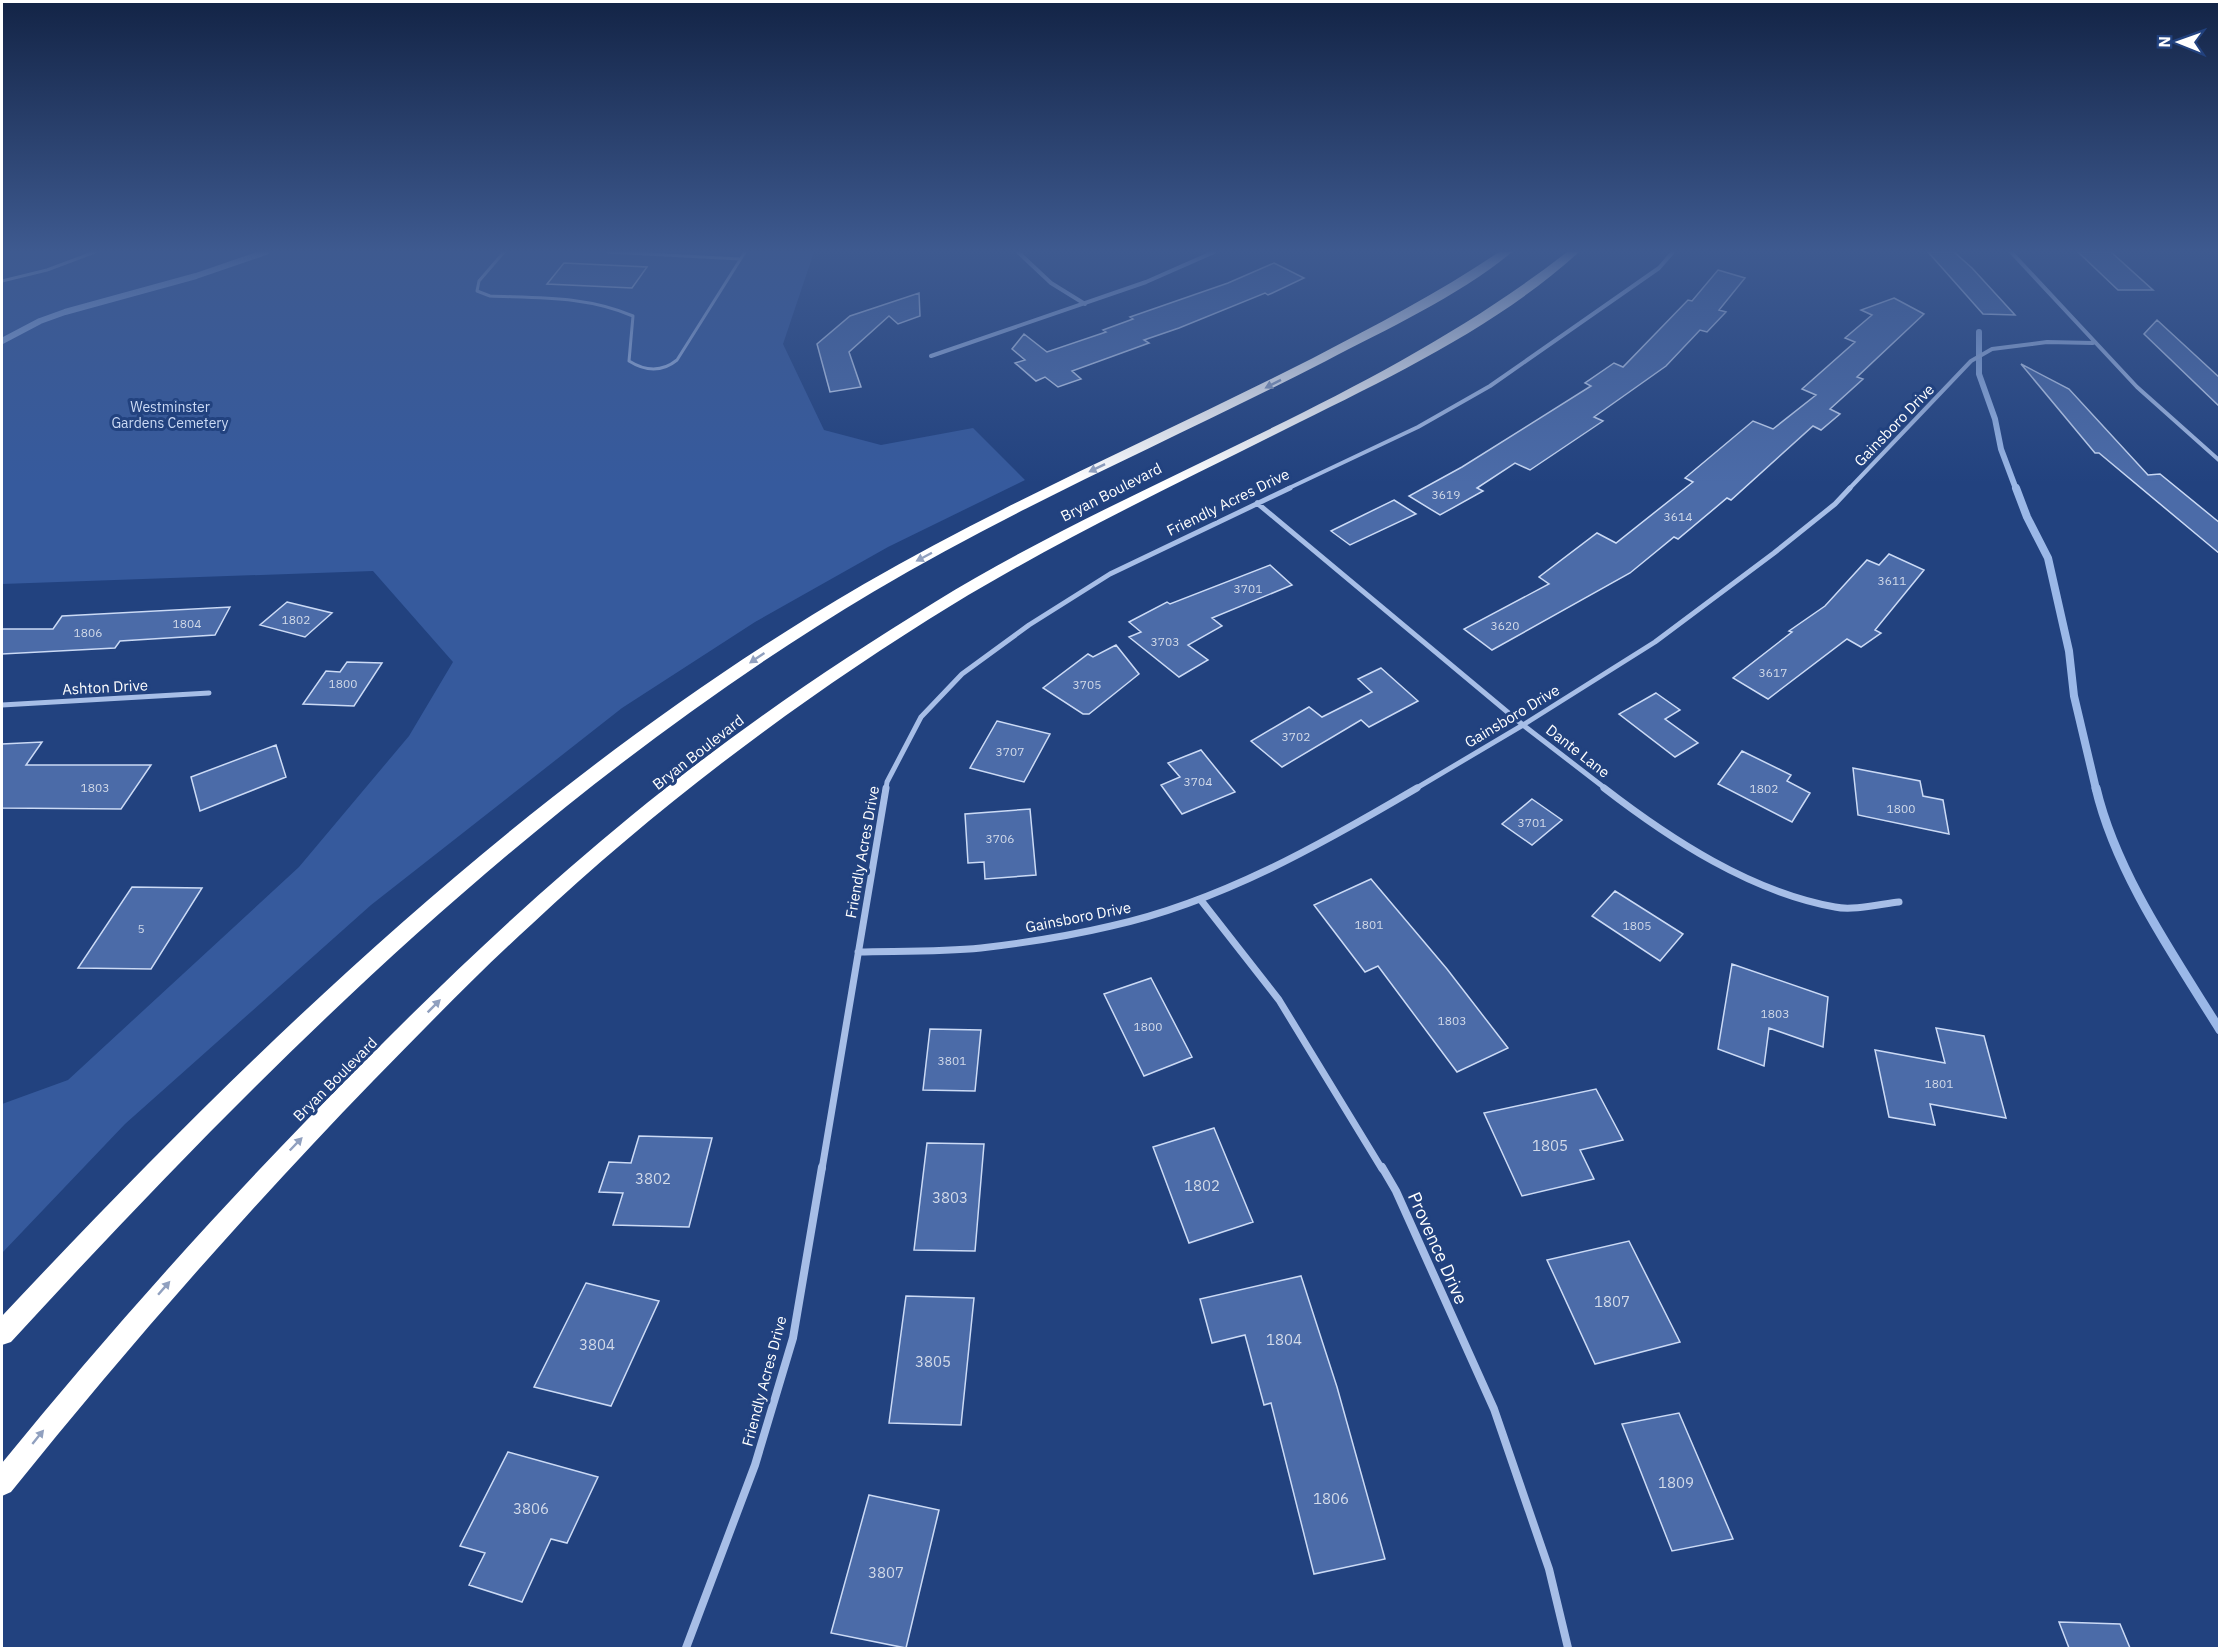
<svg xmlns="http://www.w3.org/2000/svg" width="2221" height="1650" viewBox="0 0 2221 1650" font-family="'IBM Plex Sans',sans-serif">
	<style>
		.green { fill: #365a9d }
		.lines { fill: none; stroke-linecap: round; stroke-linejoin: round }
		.stream-far2 { stroke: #9bb8e8; stroke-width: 6 }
		.stream-far1 { stroke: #9bb8e8; stroke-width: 8 }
		.stream { stroke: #9bb8e8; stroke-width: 9 }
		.building { fill: #4b6ba8; stroke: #cbdaf5; stroke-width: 1.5 }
		.service { stroke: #a7bee7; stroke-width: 3 }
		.minor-far3 { stroke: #a7bee7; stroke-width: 4 }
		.minor-far2 { stroke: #a7bee7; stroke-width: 5 }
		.minor-far1 { stroke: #a7bee7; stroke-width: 7 }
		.minor { stroke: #a7bee7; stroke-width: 8 }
		.motorway { fill: #fff; fill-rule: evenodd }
		.oneway { fill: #90a0bf }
		.labels { text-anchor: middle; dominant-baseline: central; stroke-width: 6; stroke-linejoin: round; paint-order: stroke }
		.number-label { font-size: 12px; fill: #d2dae9 }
		.far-park-label { font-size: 14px; fill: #cbdaf5; stroke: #22427f }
		.street-label { font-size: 15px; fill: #fff; stroke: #22427f }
		.near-number-label { font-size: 15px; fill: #d2dae9 }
		.near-street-label { font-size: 18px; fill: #fff; stroke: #22427f }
	</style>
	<rect width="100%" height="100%" fill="#22427f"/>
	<path class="green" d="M 2,252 L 814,252 L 783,344 L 824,430 L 881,445 L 973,428 L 1025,480 L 888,547 L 755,622 L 622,708 L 371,905 L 125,1124 L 2,1253 L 2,1104 L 68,1080 L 299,867 L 409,736 L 453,662 L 373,571 L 2,584 Z"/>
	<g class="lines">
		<path class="stream-far2" d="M 1979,332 L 1979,374 L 1995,419 L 2001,449 L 2016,489
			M 2,341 L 40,321 L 65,312 L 196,276 L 266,252"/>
		<path class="stream-far1" d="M 2016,488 L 2027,517 L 2048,558 L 2069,651 L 2074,696 L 2096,789"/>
		<path class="stream" d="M 2096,788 C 2116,873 2174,956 2220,1030"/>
	</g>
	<path class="building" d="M 1928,252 L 1954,252 L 1972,268 L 2015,315 L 1983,314 Z
		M 2078,252 L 2111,252 L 2153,290 L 2118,290 Z
		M 564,263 L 647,267 L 632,288 L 547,284 Z
		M 1274,263 L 1304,278 L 1268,295 L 1265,293 L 1179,328 L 1144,340 L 1149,343 L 1072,371 L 1081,379 L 1058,387 L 1045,377 L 1036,381 L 1015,363 L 1025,360 L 1012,349 L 1024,334 L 1047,352 L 1106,332 L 1103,330 L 1133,319 L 1130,317 L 1228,283 Z
		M 1718,270 L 1745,278 L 1719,310 L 1726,312 L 1707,332 L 1700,330 L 1666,366 L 1594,417 L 1603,421 L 1530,470 L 1515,463 L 1477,488 L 1483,491 L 1440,515 L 1409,496 L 1462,467 L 1591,386 L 1585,383 L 1614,363 L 1623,367 L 1688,300 L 1692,301 Z
		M 919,293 L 920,316 L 898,324 L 889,316 L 849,352 L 861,387 L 830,392 L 817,344 L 850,316 Z
		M 1894,298 L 1924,314 L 1857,377 L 1863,379 L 1830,409 L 1840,414 L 1821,430 L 1813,426 L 1731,500 L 1727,498 L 1678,539 L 1674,537 L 1630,573 L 1492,650 L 1464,629 L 1549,584 L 1539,577 L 1597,533 L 1616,543 L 1693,482 L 1685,478 L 1753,421 L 1773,429 L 1816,395 L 1802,389 L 1855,342 L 1845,338 L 1872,315 L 1861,310 Z
		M 2157,320 L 2220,378 L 2220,407 L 2144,334 Z
		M 2021,364 L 2069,389 L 2148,475 L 2160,474 L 2220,523 L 2220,554 L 2099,453 L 2095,453 Z
		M 1394,500 L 1416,514 L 1350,545 L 1331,531 Z
		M 1889,554 L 1924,570 L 1875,630 L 1881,633 L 1861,647 L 1847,639 L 1768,699 L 1733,678 L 1792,632 L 1789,631 L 1825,606 L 1867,560 L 1879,565 Z
		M 1270,565 L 1292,585 L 1212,618 L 1222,626 L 1188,645 L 1208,660 L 1179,677 L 1129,637 L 1141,632 L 1129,622 L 1167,602 L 1170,604 Z
		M 287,602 L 332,613 L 305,637 L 260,625 Z
		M 230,607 L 215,635 L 120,641 L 115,648 L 2,654 L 2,629 L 53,629 L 62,616 Z
		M 1116,645 L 1139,674 L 1089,714 L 1083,714 L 1043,688 L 1088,654 L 1093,657 Z
		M 347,662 L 382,663 L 354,706 L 303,704 L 326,671 L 340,672 Z
		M 1381,668 L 1418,701 L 1369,727 L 1361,720 L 1282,767 L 1251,741 L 1309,707 L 1322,717 L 1372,692 L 1358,679 Z
		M 1656,693 L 1680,710 L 1665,719 L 1698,743 L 1675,757 L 1619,714 Z
		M 997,721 L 1050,734 L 1024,782 L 970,768 Z
		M 42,742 L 26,765 L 151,765 L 121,809 L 2,808 L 2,744 Z
		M 276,745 L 286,777 L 200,811 L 191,777 Z
		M 1201,750 L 1235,792 L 1182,814 L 1161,785 L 1180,777 L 1168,763 Z
		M 1742,751 L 1791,775 L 1787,781 L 1810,793 L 1792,822 L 1718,784 Z
		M 1853,768 L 1920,781 L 1923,796 L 1943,800 L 1949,834 L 1858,815 Z
		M 1532,799 L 1562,820 L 1532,845 L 1502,824 Z
		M 1030,809 L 1036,875 L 985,879 L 984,862 L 968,863 L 965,814 Z
		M 1371,879 L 1447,969 L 1508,1048 L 1457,1072 L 1378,966 L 1365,972 L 1314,905 Z
		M 132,887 L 202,888 L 151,969 L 78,968 Z
		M 1615,891 L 1683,934 L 1660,961 L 1592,916 Z
		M 1732,964 L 1828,997 L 1823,1047 L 1769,1028 L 1764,1066 L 1718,1049 Z
		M 1151,978 L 1192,1057 L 1144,1076 L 1104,994 Z
		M 1936,1028 L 1984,1036 L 2006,1118 L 1930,1104 L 1935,1125 L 1889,1117 L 1875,1050 L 1945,1063 Z
		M 930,1029 L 981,1030 L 975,1091 L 923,1090 Z
		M 1596,1089 L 1623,1140 L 1580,1150 L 1594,1179 L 1522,1196 L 1484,1113 Z
		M 1214,1128 L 1253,1222 L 1189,1243 L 1153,1147 Z
		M 639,1136 L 712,1138 L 689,1227 L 613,1225 L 623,1193 L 599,1192 L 609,1162 L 631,1163 Z
		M 927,1143 L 984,1144 L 975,1251 L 914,1250 Z
		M 1629,1241 L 1680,1342 L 1595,1364 L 1547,1260 Z
		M 1301,1276 L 1337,1387 L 1385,1559 L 1314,1574 L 1271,1403 L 1264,1405 L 1245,1335 L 1212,1343 L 1200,1299 Z
		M 586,1283 L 659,1301 L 611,1406 L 534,1387 Z
		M 906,1296 L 974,1298 L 961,1425 L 889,1423 Z
		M 1679,1413 L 1733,1539 L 1672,1551 L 1622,1424 Z
		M 508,1452 L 598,1477 L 567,1543 L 551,1539 L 522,1602 L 469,1585 L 485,1553 L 460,1546 Z
		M 869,1495 L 939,1510 L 906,1648 L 831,1633 Z
		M 2059,1622 L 2120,1624 L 2130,1648 L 2069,1648 Z"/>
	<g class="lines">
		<path class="service" d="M 504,252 L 479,281 L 477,291 L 490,296 C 539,298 587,296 633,316 L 629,361 C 645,371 661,373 677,360 L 745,252
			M 608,252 L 740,259
			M 2,281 L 47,270 L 95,252"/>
		<path class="minor-far3" d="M 1018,252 L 1051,283 L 1085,304
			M 2011,252 L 2137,387 L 2220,461
			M 931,356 L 1146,282 L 1214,252
			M 1287,489 L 1418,427 L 1490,386 L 1659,268 L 1673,252
			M 1849,489 L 1971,361 L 1992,349 L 2047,342 L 2093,343"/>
		<path class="minor-far2" d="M 1257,503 L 1523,725 L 1606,789
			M 2,705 L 209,693
			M 886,789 L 887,782 L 921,717 L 962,674 L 1029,625 L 1110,574 L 1290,488
			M 1415,789 L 1523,725 L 1655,642 L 1774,553 L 1835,504 L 1850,488"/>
		<path class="minor-far1" d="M 1604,788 C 1670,839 1751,892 1835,907 C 1852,911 1881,904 1899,902
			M 1200,899 L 1279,1000 L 1382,1169
			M 858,952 C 899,951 941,952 981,948 C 1024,943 1069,936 1111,926 C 1220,902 1322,844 1417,788
			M 822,1169 L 886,788"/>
		<path class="minor" d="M 1382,1167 L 1396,1191 L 1494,1409 L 1549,1569 L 1568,1648
			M 686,1648 L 755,1465 L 793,1338 L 822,1167"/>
		<path class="motorway" d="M 1499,252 L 1512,252 C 1459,296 1387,329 1326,361 C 1175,439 1019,505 873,592 C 543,789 270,1060 11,1342 L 2,1345 L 2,1316 C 260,1041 536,775 864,584 C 1009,500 1164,434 1313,358 C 1376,325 1440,292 1499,252 Z
			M 1567,252 L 1579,252 C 1496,328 1384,380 1284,430 C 1172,486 1059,540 952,605 C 802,697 660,804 532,924 C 477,974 425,1028 373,1081 C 246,1212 126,1349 11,1492 L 2,1496 L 2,1463 C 116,1323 237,1189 365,1061 C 450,975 537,893 631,816 C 727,737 829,667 935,602 C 1140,476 1376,401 1567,252 Z"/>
	</g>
	<defs><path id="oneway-solid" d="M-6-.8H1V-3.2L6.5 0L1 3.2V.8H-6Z" transform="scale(1.5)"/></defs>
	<g class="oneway">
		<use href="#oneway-solid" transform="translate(1273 384) rotate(153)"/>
		<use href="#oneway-solid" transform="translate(1097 468) rotate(154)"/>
		<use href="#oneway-solid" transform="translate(924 557) rotate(152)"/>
		<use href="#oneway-solid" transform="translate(757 658) rotate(146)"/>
		<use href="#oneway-solid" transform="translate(434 1006) rotate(-45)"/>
		<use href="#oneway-solid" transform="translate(296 1144) rotate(-46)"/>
		<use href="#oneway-solid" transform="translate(164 1288) rotate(-49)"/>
		<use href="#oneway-solid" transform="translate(38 1437) rotate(-51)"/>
	</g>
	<linearGradient id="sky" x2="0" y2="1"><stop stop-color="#132446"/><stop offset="0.52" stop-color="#3e5a90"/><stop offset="1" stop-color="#3e5a90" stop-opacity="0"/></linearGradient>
	<rect width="2221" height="483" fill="url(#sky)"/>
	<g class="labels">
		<g class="number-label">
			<text x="1446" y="494">3619</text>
			<text x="1678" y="516">3614</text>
			<text x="1892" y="580">3611</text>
			<text x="1248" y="588">3701</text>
			<text x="296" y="619">1802</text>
			<text x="187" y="623">1804</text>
			<text x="1505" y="625">3620</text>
			<text x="88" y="632">1806</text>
			<text x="1165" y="641">3703</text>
			<text x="1773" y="672">3617</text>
			<text x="343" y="683">1800</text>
			<text x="1087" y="684">3705</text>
			<text x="1296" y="736">3702</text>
			<text x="1010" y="751">3707</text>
			<text x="1198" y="781">3704</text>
			<text x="95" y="787">1803</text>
			<text x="1764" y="788">1802</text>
			<text x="1901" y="808">1800</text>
			<text x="1532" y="822">3701</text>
			<text x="1000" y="838">3706</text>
			<text x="1369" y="924">1801</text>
			<text x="1637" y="925">1805</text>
			<text x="141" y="928">5</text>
			<text x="1775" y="1013">1803</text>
			<text x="1452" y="1020">1803</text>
			<text x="1148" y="1026">1800</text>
			<text x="952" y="1060">3801</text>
			<text x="1939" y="1083">1801</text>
		</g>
		<g class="far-park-label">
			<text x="170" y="407">Westminster<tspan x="170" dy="16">Gardens Cemetery</tspan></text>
		</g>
		<g class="street-label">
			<text transform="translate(1894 425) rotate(-46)">Gainsboro Drive</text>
			<text transform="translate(1111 492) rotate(-27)">Bryan Boulevard</text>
			<text transform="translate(1228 502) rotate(-26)">Friendly Acres Drive</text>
			<text transform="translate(105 687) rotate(-3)">Ashton Drive</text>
			<text transform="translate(1512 716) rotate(-31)">Gainsboro Drive</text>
			<text transform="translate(1578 751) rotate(38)">Dante Lane</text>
			<text transform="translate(698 752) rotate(-38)">Bryan Boulevard</text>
			<text transform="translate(862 852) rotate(-80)">Friendly Acres Drive</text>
			<text transform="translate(1078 917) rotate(-11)">Gainsboro Drive</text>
			<text transform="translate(335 1079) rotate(-45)">Bryan Boulevard</text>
			<text transform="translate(764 1381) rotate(-75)">Friendly Acres Drive</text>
		</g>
		<g class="near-number-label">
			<text x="1550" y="1145">1805</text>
			<text x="653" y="1178">3802</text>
			<text x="1202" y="1185">1802</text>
			<text x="950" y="1197">3803</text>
			<text x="1612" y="1301">1807</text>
			<text x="1284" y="1339">1804</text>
			<text x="597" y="1344">3804</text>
			<text x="933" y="1361">3805</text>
			<text x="1676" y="1482">1809</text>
			<text x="1331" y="1498">1806</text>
			<text x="531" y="1508">3806</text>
			<text x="886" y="1572">3807</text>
		</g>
		<g class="near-street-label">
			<text transform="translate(1438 1248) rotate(66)">Provence Drive</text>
		</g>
	</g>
	<rect width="2221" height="1650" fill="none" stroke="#ffffff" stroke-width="6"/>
	<g transform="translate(2179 42) rotate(271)" stroke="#22427f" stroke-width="4.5" paint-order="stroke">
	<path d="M0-4.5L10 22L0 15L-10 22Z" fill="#ffffff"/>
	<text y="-9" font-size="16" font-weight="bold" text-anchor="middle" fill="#ffffff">N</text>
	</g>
</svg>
